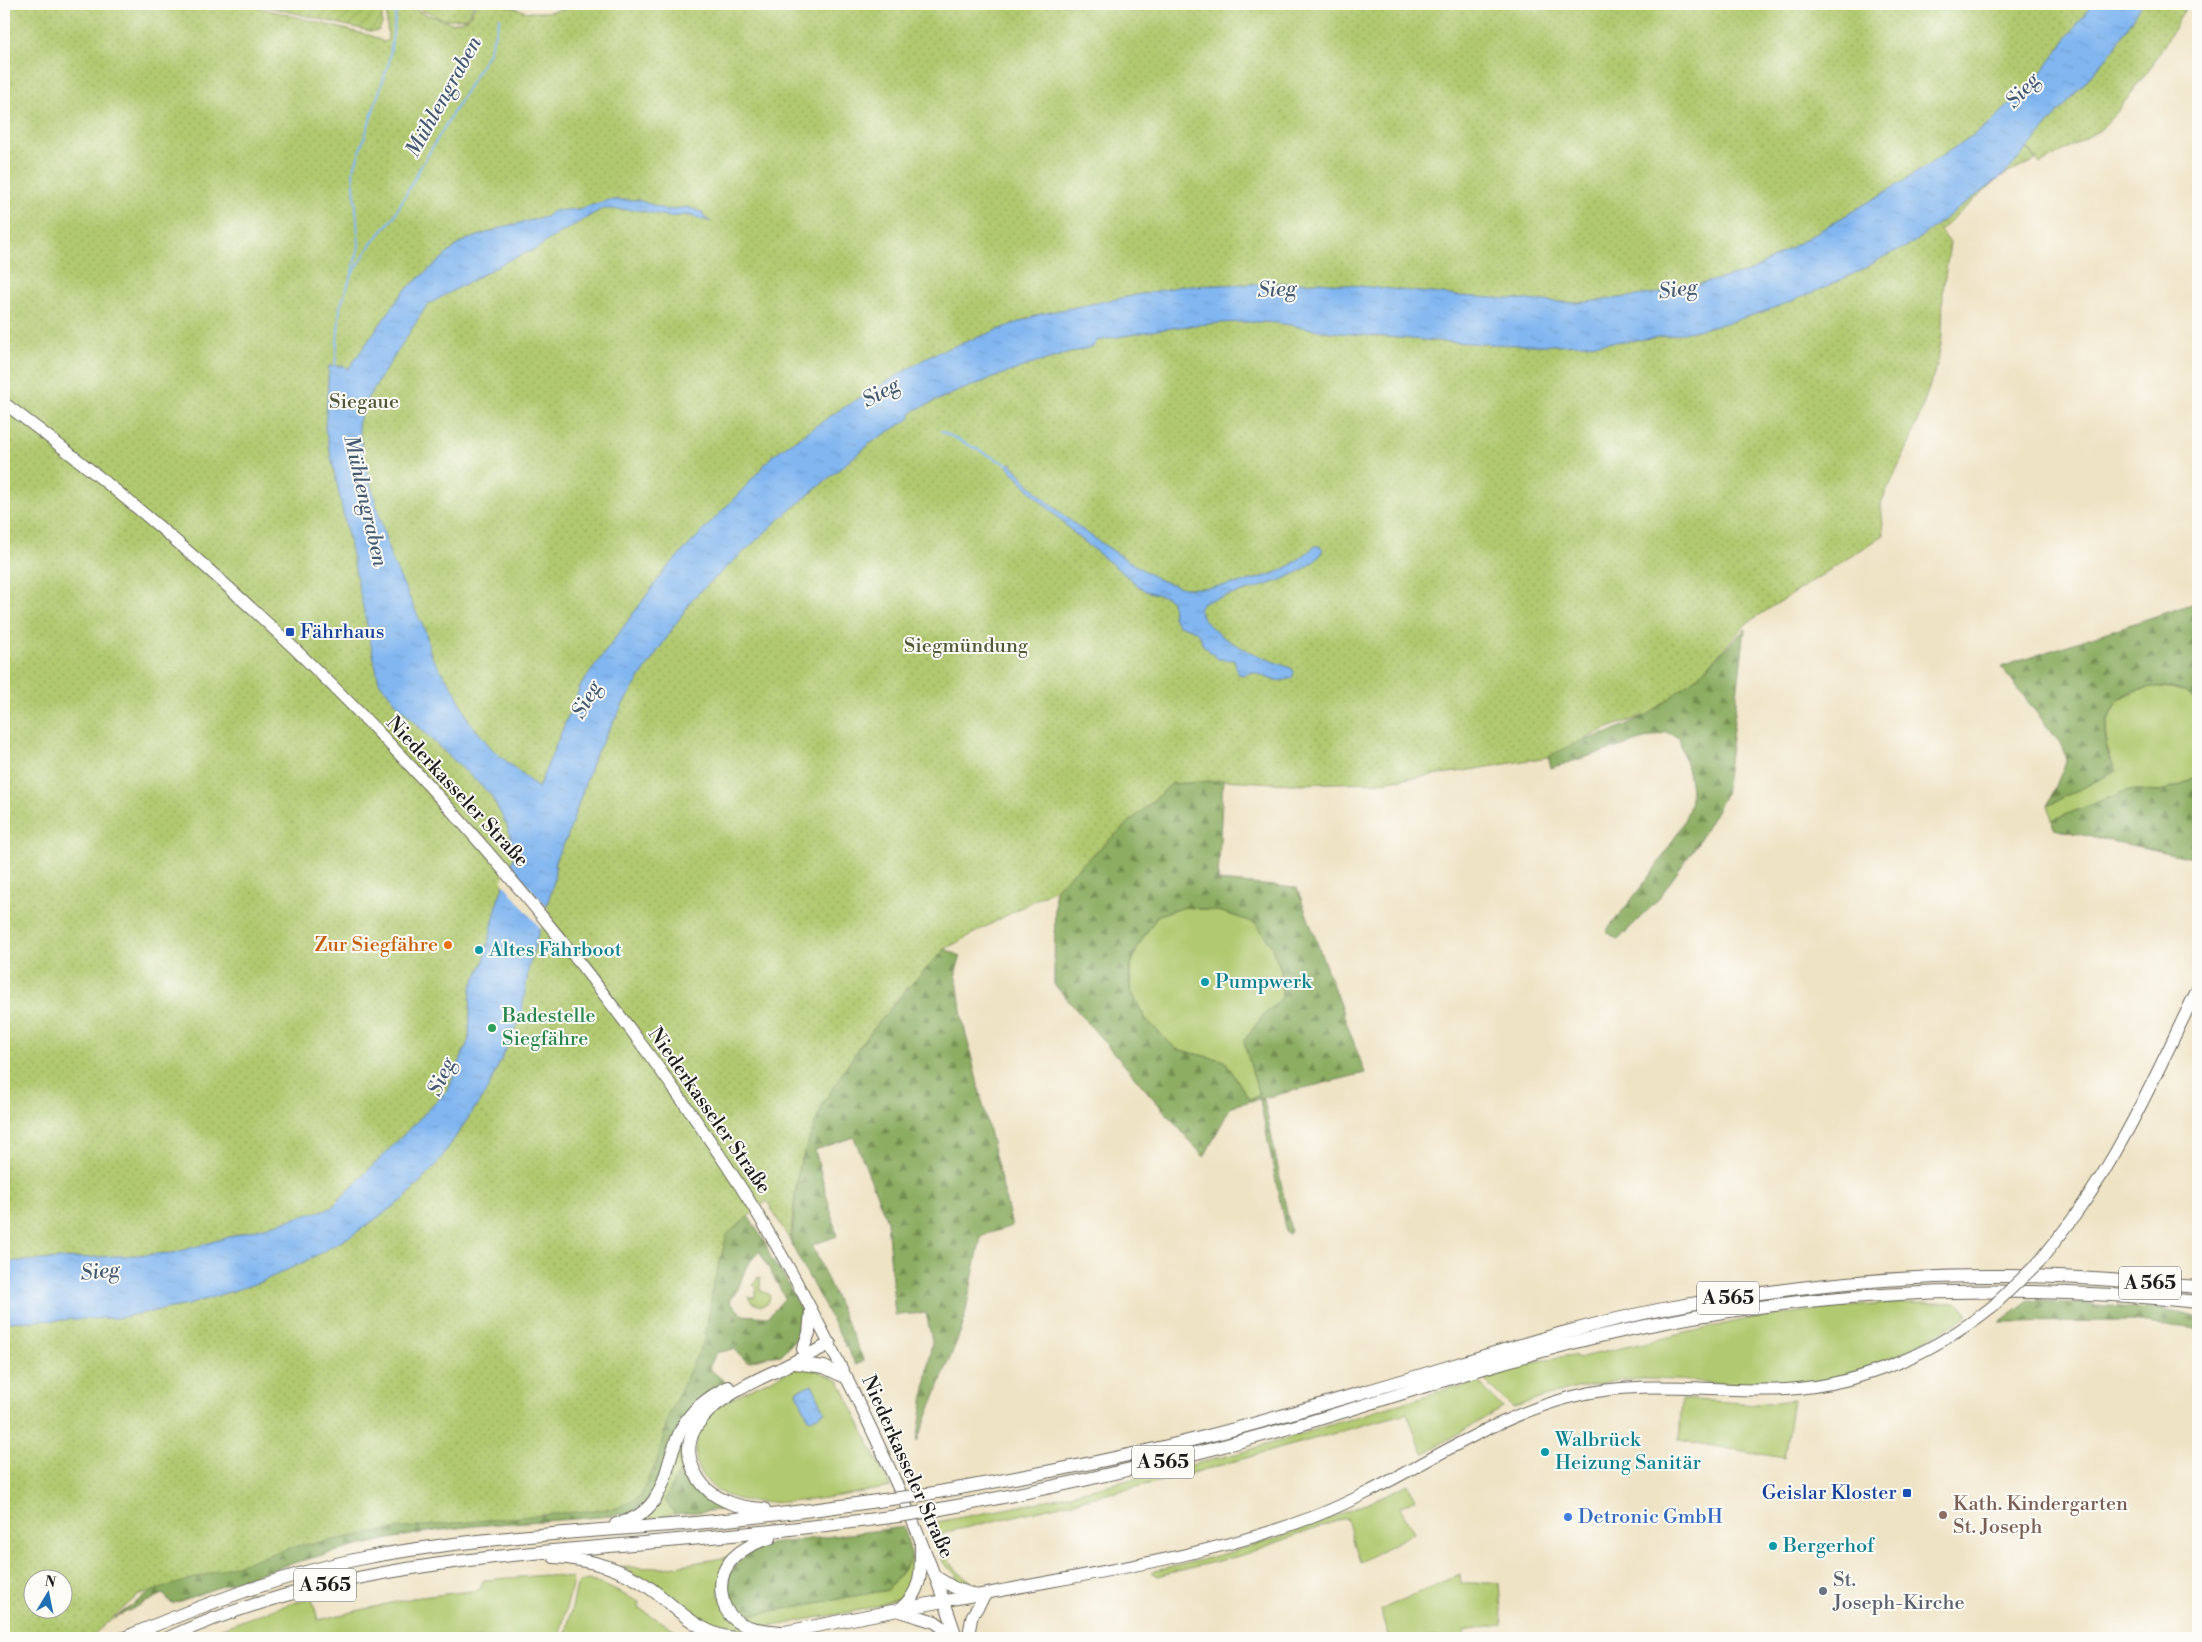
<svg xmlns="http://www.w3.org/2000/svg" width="2202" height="1642" viewBox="0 0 2202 1642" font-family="'Libre Bodoni',serif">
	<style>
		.grass { fill: #b1c96f; stroke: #667246 }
		.forest { fill: url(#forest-firs); stroke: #54643f; fill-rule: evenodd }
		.park { fill: url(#park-dots); stroke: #667246; fill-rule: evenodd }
		.garden { fill: url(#garden-furrows); stroke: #667246 }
		.water { fill: url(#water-ripples); stroke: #4e6986 }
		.pier { fill: #efe3c5 }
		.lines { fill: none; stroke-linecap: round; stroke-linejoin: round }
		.stream { stroke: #81b6f0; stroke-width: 2 }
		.ferry { stroke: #445a71; stroke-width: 1; stroke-dasharray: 6 5; stroke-linecap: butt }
		.major-casing { stroke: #666257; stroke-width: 13 }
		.highway-casing { stroke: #666257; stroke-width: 14 }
		.major { stroke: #fff; stroke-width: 11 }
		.highway { stroke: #fff; stroke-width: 12 }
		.major-bridge-casing { stroke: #666257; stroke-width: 13; stroke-linecap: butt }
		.highway-bridge-casing { stroke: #666257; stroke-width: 14; stroke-linecap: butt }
		.major-bridge { stroke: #fff; stroke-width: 11 }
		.highway-bridge { stroke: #fff; stroke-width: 12 }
		.transit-dot { fill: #1a4fb4; stroke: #fdfcf7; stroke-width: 2 }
		.food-dot { fill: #e8710a; stroke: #fdfcf7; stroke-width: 2 }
		.culture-dot { fill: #0f9aa8; stroke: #fdfcf7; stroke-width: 2 }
		.leisure-dot { fill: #2e9e5b; stroke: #fdfcf7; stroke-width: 2 }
		.education-dot { fill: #8d6e63; stroke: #fdfcf7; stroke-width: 2 }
		.shop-dot { fill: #3f7fe0; stroke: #fdfcf7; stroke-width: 2 }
		.worship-dot { fill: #6b7280; stroke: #fdfcf7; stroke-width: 2 }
		.labels { text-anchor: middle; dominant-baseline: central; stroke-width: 4; stroke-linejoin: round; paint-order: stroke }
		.shield { fill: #fdfcf7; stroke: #605f5e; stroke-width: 1 }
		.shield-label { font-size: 19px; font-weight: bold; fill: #1c1c1c }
		.park-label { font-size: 20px; fill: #505939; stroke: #fdfcf7 }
		.transit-label { font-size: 20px; fill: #164399; stroke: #fdfcf7; text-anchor: start }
		.street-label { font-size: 20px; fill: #1c1c1c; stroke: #fdfcf7 }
		.food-label { font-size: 20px; fill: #c56008; stroke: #fdfcf7; text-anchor: end }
		.culture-label { font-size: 20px; fill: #0d838f; stroke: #fdfcf7; text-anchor: start }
		.leisure-label { font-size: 20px; fill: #27864d; stroke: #fdfcf7; text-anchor: start }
		.education-label { font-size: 20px; fill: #785e54; stroke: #fdfcf7; text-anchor: start }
		.shop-label { font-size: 20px; fill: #366cbe; stroke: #fdfcf7; text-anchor: start }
		.worship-label { font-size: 20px; fill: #5b616d; stroke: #fdfcf7; text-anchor: start }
		.water-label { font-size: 21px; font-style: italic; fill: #445a71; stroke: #fdfcf7 }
	</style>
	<defs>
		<pattern id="forest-firs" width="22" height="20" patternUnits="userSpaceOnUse" patternTransform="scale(1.25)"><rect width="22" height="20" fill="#8cad62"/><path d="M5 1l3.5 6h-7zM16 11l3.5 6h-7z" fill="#728c50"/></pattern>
		<pattern id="park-dots" width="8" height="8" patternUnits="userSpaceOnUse" patternTransform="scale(1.25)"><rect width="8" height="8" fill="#b1c96f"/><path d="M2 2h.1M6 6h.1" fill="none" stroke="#98ac60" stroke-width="1.8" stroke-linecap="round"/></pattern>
		<pattern id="garden-furrows" width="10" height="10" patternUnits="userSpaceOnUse" patternTransform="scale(1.25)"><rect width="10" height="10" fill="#b1c96f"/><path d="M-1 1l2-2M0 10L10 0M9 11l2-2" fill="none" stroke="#98ac60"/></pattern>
		<pattern id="water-ripples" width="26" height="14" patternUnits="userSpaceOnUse" patternTransform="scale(1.25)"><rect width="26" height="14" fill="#81b6f0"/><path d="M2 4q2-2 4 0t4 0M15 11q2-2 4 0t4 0" fill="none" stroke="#6f9ccd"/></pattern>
	</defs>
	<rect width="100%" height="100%" fill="#fdfcf7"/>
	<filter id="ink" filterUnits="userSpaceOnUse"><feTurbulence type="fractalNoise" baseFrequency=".02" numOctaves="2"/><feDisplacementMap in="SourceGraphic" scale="10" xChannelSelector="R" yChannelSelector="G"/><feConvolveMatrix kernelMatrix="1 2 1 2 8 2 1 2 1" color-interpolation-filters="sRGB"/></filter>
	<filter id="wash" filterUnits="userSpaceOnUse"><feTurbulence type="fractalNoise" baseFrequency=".0096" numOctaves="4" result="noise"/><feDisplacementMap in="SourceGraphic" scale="20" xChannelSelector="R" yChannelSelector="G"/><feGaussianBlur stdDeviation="1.12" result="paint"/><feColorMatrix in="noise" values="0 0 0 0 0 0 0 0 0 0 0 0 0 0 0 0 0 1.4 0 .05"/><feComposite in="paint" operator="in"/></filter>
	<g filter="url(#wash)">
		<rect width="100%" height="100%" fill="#efe3c5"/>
		<path class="grass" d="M 2154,686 C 2170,688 2190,689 2198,705 L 2198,769 L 2194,777 L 2180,786 L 2160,791 L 2126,791 L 2052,820 L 2048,805 L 2115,771 L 2106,745 L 2107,722 L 2117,701 L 2136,690 Z
			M 1185,907 L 1222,912 L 1256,923 L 1271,945 L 1281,970 L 1282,998 L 1261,1018 L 1244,1041 L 1259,1096 L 1249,1099 L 1225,1061 L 1176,1049 L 1145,1018 L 1130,989 L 1130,968 L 1138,946 L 1158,915 Z
			M 758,1277 L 760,1278 L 761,1291 L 769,1294 L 770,1298 L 767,1304 L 761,1306 L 751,1302 L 748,1297 L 754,1298 L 757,1288 L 753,1285 Z
			M 1906,1303 L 1958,1303 L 1968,1315 C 1918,1347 1867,1375 1808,1383 C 1753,1390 1699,1379 1644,1379 C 1599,1380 1557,1392 1515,1407 L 1512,1407 L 1482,1378 L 1546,1359 L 1573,1355 L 1578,1358 L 1751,1318 L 1840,1307 Z
			M 800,1367 L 812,1368 L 839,1381 L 890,1487 C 850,1494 769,1511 731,1497 C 716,1492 705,1482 699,1468 C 691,1451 698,1424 712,1412 C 731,1396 777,1376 800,1367 Z
			M 1477,1380 L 1502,1408 L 1423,1454 L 1407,1413 L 1178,1477 L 948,1532 L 937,1537 C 944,1555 954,1572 971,1581 L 970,1586 L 958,1584 L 955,1573 L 944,1564 L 927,1524 L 1030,1504 L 1239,1453 L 1451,1388 L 1461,1388 L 1464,1385 Z
			M 1682,1399 L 1757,1404 L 1793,1400 L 1784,1458 L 1679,1440 Z
			M 688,1430 C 686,1458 682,1466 700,1489 L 665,1500 L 675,1514 L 638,1521 Z
			M 1408,1484 L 1415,1499 L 1400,1507 L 1414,1533 L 1360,1562 L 1347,1519 L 1342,1519 L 1239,1556 L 1157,1576 L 1151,1572 C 1245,1551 1321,1526 1408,1484 Z
			M 728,1557 L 718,1594 L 748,1633 L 728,1631 L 710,1624 L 622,1567 L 664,1568 Z
			M 912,1558 C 914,1569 915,1583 907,1591 C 890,1609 829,1615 804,1620 C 793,1622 780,1626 769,1626 C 756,1625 744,1620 734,1612 L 756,1614 L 888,1590 Z
			M 1460,1574 L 1461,1583 L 1499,1583 L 1502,1625 L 1464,1631 L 1466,1638 L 1389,1638 L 1380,1610 Z
			M 545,1575 L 571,1578 L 573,1581 L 559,1638 L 195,1638 L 268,1611 L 312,1597 L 318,1620 L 413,1598 L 478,1590 L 484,1580 Z
			M 588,1580 L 604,1585 L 639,1602 L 638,1608 L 689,1638 L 671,1636 L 650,1638 L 565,1638 L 577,1585 L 580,1582 Z"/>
		<path class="forest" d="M 2198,602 L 2198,705 C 2186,680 2135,683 2118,701 C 2109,710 2104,733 2106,746 C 2107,754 2113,763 2116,771 L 2048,805 L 2067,759 L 2060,743 L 2001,667 Z
			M 1745,629 L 1725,795 L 1696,846 L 1656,902 L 1618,940 L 1606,931 C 1627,906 1693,825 1691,795 C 1691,776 1683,756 1679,738 L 1667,732 L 1551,768 L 1547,752 L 1608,733 L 1649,714 L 1703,672 Z
			M 2198,769 L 2198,859 L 2054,829 L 2052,820 L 2126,791 L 2160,791 L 2180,786 L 2194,777 Z
			M 1223,780 L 1218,881 L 1297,888 L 1365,1073 L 1231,1106 L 1204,1157 L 1054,984 L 1055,889 L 1171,784 ZM 1185,907 L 1222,912 L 1256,923 L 1271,945 L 1281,970 L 1282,998 L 1261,1018 L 1244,1041 L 1259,1096 L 1249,1099 L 1225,1061 L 1176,1049 L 1145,1018 L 1130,989 L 1130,968 L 1138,946 L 1158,915 Z
			M 945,949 L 961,956 L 956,971 L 962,1018 L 1012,1226 L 981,1236 L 963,1325 L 917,1442 L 932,1341 L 926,1313 L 895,1315 L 887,1221 L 854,1137 L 815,1150 L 837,1236 L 812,1245 L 864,1361 L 856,1365 L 791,1244 L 798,1169 L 823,1103 L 861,1044 L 924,964 Z
			M 1264,1099 L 1291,1232 L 1289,1234 L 1286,1233 L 1260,1100 Z
			M 730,1188 L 766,1244 L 771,1259 L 785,1278 L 800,1309 L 801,1323 L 796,1339 L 781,1355 L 765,1357 L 747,1362 L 734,1349 L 716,1353 L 709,1368 L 727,1384 L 695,1405 L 655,1488 L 645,1504 L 630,1513 L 611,1516 C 550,1522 488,1522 428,1532 C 341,1546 255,1573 172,1604 L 163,1594 L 114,1618 ZM 759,1250 L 785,1298 L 768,1317 L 743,1315 L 729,1301 L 738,1289 L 746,1267 Z
			M 2029,1300 L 2163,1310 L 2198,1317 L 2198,1329 L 2130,1321 L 1999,1322 Z
			M 678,1474 L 712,1501 L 732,1509 L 675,1514 L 665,1500 Z
			M 904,1527 L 912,1558 L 888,1590 L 756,1614 L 734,1612 L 725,1593 L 729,1572 L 745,1555 L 770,1544 Z"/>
		<path class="park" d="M 4,4 L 245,4 L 372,36 L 384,42 L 388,40 L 386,5 L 419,10 L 419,12 L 452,23 L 468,19 L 476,4 L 502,4 L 528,12 L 547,12 L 593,4 L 2188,4 L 2155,61 L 2118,111 L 2100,130 L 2040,164 L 2011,127 L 2036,160 L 2000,177 L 1940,230 L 1950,243 L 1943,290 L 1942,337 L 1937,365 L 1910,442 L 1881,503 L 1884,535 L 1747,623 L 1703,672 L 1649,714 L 1608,728 L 1547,757 L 1464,771 L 1379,782 L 1292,784 L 1223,780 L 1171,784 L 1055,889 L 945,949 L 903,993 L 861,1044 L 823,1103 L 798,1169 L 790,1241 L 767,1201 L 727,1234 L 713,1286 L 705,1338 L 668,1417 L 657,1461 L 640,1497 L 617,1508 L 402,1528 L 297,1546 L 137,1596 L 90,1638 L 4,1638 ZM 32,1580 L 62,1580 L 62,1610 L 32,1610 Z
			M 423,4 L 474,4 L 467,18 L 443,20 L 428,12 L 421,11 Z"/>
		<path class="garden" d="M 256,4 L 382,4 L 382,24 L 378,31 L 370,31 Z"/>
		<path class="water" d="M 2092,4 L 2142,4 L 2114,49 L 2007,172 L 1906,248 C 1891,251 1879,260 1865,268 C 1849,276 1833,284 1816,291 C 1753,319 1684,337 1615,342 C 1524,350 1432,341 1341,333 C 1315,331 1289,323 1263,322 C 1207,321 1152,330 1097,341 L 1093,347 C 1031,362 973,384 915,410 L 911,414 L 911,418 L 872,442 L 783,516 L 693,598 L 626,699 L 594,757 L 567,838 L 556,858 L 554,881 L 529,966 L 521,1017 L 486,1092 L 437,1164 L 403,1200 L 351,1236 L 304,1262 L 261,1282 L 188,1305 L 116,1318 L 4,1322 L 4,1262 L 173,1253 L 331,1208 L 448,1090 L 469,1039 L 471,988 L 484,961 L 498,900 L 515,854 L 507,825 L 490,794 L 432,740 L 396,703 L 379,682 L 325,428 L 329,366 L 343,366 L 348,369 L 403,292 L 461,242 L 506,226 L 546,217 L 553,211 L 578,209 L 609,200 L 638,200 L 667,210 L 687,207 L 702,212 L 705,218 L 711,222 L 687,215 L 670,217 L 637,210 L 602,209 L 550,239 L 536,249 L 509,260 L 427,305 L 365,402 L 358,425 L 366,467 L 391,558 L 426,633 L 431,656 L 455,691 L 469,721 L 492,749 L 538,788 L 581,685 L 665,570 L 745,487 L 773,455 L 838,411 L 931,355 L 1040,314 L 1182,286 L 1320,282 L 1461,296 L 1578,303 L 1668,292 L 1751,271 L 1899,184 L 1987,126 L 2039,76 Z
			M 1011,463 C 1050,512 1103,545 1156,578 C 1165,582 1175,586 1185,588 C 1211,590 1256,581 1280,571 C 1293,565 1304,555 1315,546 L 1320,546 L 1323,549 C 1314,579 1231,594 1203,602 L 1199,610 C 1210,639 1263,658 1291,668 L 1294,672 L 1292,678 C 1274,685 1267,676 1252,672 L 1244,675 L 1238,674 L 1234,660 L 1218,659 L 1202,644 L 1201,638 L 1196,631 L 1179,625 L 1173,618 L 1172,601 L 1167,597 L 1145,591 L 1076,535 L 1029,490 L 1008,467 L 1008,465 Z
			M 812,1384 L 825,1412 L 809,1420 L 796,1391 Z"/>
		<path class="pier" d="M 509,862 L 548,909 L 541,929 L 502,882 Z"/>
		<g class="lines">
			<path class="stream" d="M 352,272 L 359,246 L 353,172 L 389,62 L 396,12
				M 335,367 L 340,307 L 351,276 L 371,244 L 393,218 L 420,168 L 488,54 L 500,18
				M 941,431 L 1008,465"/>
			<path class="ferry" d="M 487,945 L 531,959"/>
		</g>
	</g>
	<g filter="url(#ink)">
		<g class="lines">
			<defs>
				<path id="major" d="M 4,403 C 244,582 458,796 636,1037 C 682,1099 727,1162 766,1228 C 797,1280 825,1335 852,1389 C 892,1470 929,1553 957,1638
					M 2039,1262 C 2051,1247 2063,1232 2074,1217 C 2125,1147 2160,1065 2198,988
					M 935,1576 L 953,1587 L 975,1595
					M 944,1601 C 962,1597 981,1595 999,1591 C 1104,1571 1212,1555 1313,1517 C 1403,1482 1480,1420 1575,1396 C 1636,1380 1700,1390 1763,1390 C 1847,1391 1928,1358 1993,1306
					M 968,1638 L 972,1616 L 986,1594"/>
				<path id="highway" d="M 803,1349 L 809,1333 L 811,1311
					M 795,1363 L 824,1367 L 847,1378
					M 916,1496 C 1011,1479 1106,1462 1200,1438 C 1255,1424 1310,1408 1364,1392 C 1466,1363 1564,1328 1668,1308 C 1773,1289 1881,1276 1988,1276 C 2058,1275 2128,1281 2198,1287
					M 764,1509 C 739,1508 711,1500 698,1478 C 662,1421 743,1386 782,1368 C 798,1360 814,1352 830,1344
					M 924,1512 C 1053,1489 1180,1460 1306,1423 C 1404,1394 1501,1360 1600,1336 C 1796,1290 1999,1282 2198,1302
					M 616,1524 C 672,1512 661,1463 684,1424 C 694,1407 710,1396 728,1387
					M 770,1538 C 742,1546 716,1564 722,1596 C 723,1605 727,1613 734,1619 C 747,1630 765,1630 781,1632
					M 554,1557 C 588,1559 619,1567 647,1586 C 676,1606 698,1635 735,1638
					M 900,1609 C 923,1592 921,1569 921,1543
					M 900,1611 L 935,1622 L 957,1638
					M 775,1634 L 944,1601
					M 124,1638 C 202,1605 281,1575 363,1558 C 469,1538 577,1532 684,1524 C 753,1518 823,1509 891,1499
					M 168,1638 C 307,1574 458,1559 609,1546 C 706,1538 802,1529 898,1516"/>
			</defs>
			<use href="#major" class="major-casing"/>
			<use href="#highway" class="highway-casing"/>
			<use href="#major" class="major"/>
			<use href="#highway" class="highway"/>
			<defs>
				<path id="major-bridge" d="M 1993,1306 L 2039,1262"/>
				<path id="highway-bridge" d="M 891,1499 L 916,1496
					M 898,1516 L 924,1512"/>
			</defs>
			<use href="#major-bridge" class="major-bridge-casing"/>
			<use href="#highway-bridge" class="highway-bridge-casing"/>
			<use href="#major-bridge" class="major-bridge"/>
			<use href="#highway-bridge" class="highway-bridge"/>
		</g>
	</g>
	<g class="transit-dot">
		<rect x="285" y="627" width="10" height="10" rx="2.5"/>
		<rect x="1902" y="1488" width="10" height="10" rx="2.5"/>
	</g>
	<circle class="food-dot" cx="448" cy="945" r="5"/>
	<g class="culture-dot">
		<circle cx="479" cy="950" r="5"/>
		<circle cx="1205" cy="982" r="5"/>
		<circle cx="1545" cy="1452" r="5"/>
		<circle cx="1773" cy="1546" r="5"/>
	</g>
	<circle class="leisure-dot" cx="492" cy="1028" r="5"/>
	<circle class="education-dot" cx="1943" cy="1515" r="5"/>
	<circle class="shop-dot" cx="1568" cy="1517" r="5"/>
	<circle class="worship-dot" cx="1823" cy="1591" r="5"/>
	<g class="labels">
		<g class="shield">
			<rect x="2119" y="1266.5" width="62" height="33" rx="4"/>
			<rect x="1697" y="1281.5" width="62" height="33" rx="4"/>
			<rect x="1132" y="1445.5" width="62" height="33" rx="4"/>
			<rect x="294" y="1568.5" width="62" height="33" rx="4"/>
		</g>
		<g class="shield-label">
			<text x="2150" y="1283">A 565</text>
			<text x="1728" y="1298">A 565</text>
			<text x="1163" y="1462">A 565</text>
			<text x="325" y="1585">A 565</text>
		</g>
		<g class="park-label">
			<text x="364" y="402">Siegaue</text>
			<text x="966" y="646">Siegmündung</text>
		</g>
		<g class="transit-label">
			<text x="300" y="632">Fährhaus</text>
			<text x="1897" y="1493" text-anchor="end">Geislar Kloster</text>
		</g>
		<g class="street-label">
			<text transform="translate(457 792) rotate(47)">Niederkasseler Straße</text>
			<text transform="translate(709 1111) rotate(55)">Niederkasseler Straße</text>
			<text transform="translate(907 1467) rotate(66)">Niederkasseler Straße</text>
		</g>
		<g class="food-label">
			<text x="438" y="945">Zur Siegfähre</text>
		</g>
		<g class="culture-label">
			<text x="489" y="950">Altes Fährboot</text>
			<text x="1215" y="982">Pumpwerk</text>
			<text x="1555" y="1440">Walbrück<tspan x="1555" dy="23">Heizung Sanitär</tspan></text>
			<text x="1783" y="1546">Bergerhof</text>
		</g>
		<g class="leisure-label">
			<text x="502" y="1016">Badestelle<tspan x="502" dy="23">Siegfähre</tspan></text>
		</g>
		<g class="education-label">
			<text x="1953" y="1504">Kath. Kindergarten<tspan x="1953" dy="23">St. Joseph</tspan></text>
		</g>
		<g class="shop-label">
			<text x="1578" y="1517">Detronic GmbH</text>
		</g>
		<g class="worship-label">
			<text x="1833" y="1580">St.<tspan x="1833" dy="23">Joseph-Kirche</tspan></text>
		</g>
		<g class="water-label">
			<text transform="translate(2023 91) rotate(-48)">Sieg</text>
			<text transform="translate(444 97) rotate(-61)">Mühlengraben</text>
			<text transform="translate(1277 290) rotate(-3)">Sieg</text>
			<text transform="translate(1678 290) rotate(-8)">Sieg</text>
			<text transform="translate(881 393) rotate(-29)">Sieg</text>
			<text transform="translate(365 501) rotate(77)">Mühlengraben</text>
			<text transform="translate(587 700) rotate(-61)">Sieg</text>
			<text transform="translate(442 1077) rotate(-66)">Sieg</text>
			<text transform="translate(100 1272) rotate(-6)">Sieg</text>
		</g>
	</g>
	<rect width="2202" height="1642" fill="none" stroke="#fdfcf7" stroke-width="20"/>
	<g transform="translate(48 1594) rotate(10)"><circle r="24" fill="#fdfcf7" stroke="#a3a29f"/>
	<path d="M0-4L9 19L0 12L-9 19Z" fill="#1f6fb2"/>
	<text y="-8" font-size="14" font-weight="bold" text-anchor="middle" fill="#1c1c1c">N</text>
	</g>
</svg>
